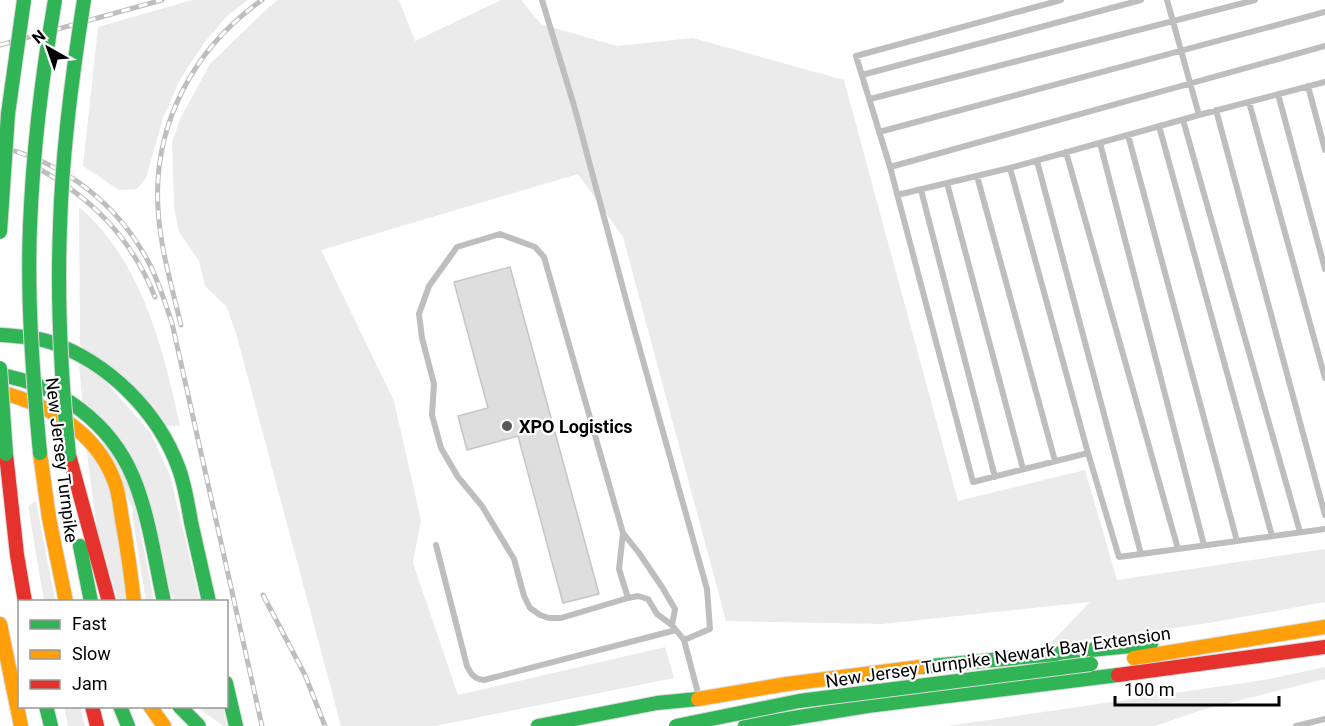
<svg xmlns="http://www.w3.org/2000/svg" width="1325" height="726" viewBox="0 0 1325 726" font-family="Roboto,sans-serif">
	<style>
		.green { fill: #ebebeb }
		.building { fill: #dedede; stroke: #c6c6c6; stroke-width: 1.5 }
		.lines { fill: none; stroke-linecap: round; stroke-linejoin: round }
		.fast-casing { stroke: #dbdbdb; stroke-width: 16 }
		.slow-casing { stroke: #dbdbdb; stroke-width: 16 }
		.jam-casing { stroke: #dbdbdb; stroke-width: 16 }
		.lane { stroke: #bebebe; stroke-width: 6 }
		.fast { stroke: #30b455; stroke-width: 14 }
		.slow { stroke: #ff9f0a; stroke-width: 14 }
		.jam { stroke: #e5322d; stroke-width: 14 }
		.rail-casing { stroke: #bebebe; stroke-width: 5 }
		.rail { stroke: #fff; stroke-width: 3; stroke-dasharray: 9; stroke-linecap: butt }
		.fast-bridge-casing { stroke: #dbdbdb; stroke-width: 16; stroke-linecap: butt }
		.slow-bridge-casing { stroke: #dbdbdb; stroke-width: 16; stroke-linecap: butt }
		.fast-bridge { stroke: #30b455; stroke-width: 14 }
		.slow-bridge { stroke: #ff9f0a; stroke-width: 14 }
		.poi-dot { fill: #595959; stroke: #fff; stroke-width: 2 }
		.labels { text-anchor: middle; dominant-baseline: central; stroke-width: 4.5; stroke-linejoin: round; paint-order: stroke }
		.poi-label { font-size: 18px; font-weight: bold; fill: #000; stroke: #fff; text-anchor: start }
		.street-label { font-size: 18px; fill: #000; stroke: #fff }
	</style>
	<rect width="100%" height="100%" fill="#fff"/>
	<path class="green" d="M 192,0 L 248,0 L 227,16 L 204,43 L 181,78 L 163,118 L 146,178 L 137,189 L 119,190 L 83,166 L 98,27 Z
		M 278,0 L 399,0 L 415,41 L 501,0 L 521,0 L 541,24 L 617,46 L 693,38 L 844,80 L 958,501 L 1085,470 L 1117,580 L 1325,549 L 1325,602 L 1209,623 L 1048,646 L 1090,602 L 882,624 L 726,621 L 623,237 L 578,174 L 321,250 L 394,401 L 421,520 L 413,563 L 458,695 L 665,647 L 674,678 L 435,726 L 341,726 L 236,333 L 226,306 L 205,286 L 199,261 L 179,232 L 174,207 L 172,142 L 180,119 L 210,64 L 269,7 Z
		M 79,207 C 141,259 164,350 180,426 L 166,426 L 80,345 Z
		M 79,363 L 104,380 L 150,432 L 170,475 L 200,601 L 175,601 L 82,399 Z
		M 86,446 L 107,477 L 129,601 L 118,601 L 97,530 Z
		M 36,501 L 55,601 L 44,601 L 28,506 Z
		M 136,508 L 154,601 L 146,601 L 132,513 Z
		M 1325,667 L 1325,679 L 1202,710 L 1155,726 L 947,726 L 1264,680 Z
		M 64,707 L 80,707 L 85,726 L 68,726 Z
		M 199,707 L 223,707 L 227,726 L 223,726 L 200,709 Z"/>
	<path class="building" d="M 510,267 L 599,594 L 563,603 L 518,436 L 467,450 L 458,416 L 488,408 L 454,282 Z"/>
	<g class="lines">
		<defs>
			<path id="fast" d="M 0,335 C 16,336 34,337 50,342 C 108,362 158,411 179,469 C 185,486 188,504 191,522 C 197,549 203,575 209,602
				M 0,375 C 58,385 110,422 133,477 C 149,515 155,561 164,602
				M 80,546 L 91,602
				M 1060,653 L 1151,644
				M 226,683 L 236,726
				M 46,706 L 51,726
				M 120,706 L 128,726
				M 538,726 L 657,703 L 698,699
				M 745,726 L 867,706 L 1118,675"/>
			<path id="slow" d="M 0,392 C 49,405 97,432 115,483 C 119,494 120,507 122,519 C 127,547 131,574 134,602
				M 40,453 L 49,518 L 66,602
				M 0,624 L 21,726
				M 1134,658 L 1325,627
				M 150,706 L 164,726"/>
			<path id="jam" d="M 6,454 L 17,555 L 25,602
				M 69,455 L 109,602
				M 1118,675 L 1325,647
				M 92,706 L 97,726"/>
		</defs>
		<use href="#fast" class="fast-casing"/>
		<use href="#slow" class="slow-casing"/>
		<use href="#jam" class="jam-casing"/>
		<path class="lane" d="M 542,0 L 575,109 L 628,307 L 707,589 L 710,629 L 684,640
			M 1061,0 L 856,56 L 890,167 L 1325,46
			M 862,75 L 1141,0
			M 1308,86 L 1325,150
			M 1278,94 L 1325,269
			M 870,99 L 1255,0
			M 1249,102 L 1325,378
			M 1216,110 L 1325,515
			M 1199,115 L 1325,82
			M 1183,120 L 1300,532
			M 1159,126 L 1272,536
			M 879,132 L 1325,12
			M 1128,135 L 1237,541
			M 1100,143 L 1204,545
			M 1066,152 L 1178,549
			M 1037,161 L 1141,554
			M 890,167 L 973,482 L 1088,453 L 1010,168 L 897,195
			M 1010,168 L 1199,115 L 1167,0
			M 977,176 L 1055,461
			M 947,183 L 1023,469
			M 921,190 L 995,477
			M 1088,453 L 1119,557 L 1325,529
			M 623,533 L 619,569 L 628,598
			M 436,545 L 467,666 C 471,674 474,679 484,680 L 676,630
			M 672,625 L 675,609 L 662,587 L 639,553 L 623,533 L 544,257 L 535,247 L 500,234 L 457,247 L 429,286 L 419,314 L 422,338 L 434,384 L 432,415 L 441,448 L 458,477 L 482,506 L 514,559 L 524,596 L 530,608 L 540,615 L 549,618 L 561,618 L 628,598 L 638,596 L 648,599 L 657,614 L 672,625 L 684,640 L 698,693
			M 1296,726 L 1325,719"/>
		<use href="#fast" class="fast"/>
		<use href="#slow" class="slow"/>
		<use href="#jam" class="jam"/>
		<defs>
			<path id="rail" d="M 0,45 L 162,0
				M 0,147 C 65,163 118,204 149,263 C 159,282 165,303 172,323 L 262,726
				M 34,166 C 91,197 131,237 155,297
				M 181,325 C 172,287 160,248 158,208 C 153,124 194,48 262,0
				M 263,595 L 305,675 L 325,726"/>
		</defs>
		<use href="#rail" class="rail-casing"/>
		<use href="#rail" class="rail"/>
		<defs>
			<path id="fast-bridge" d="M 0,232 L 8,114 L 24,0
				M 0,368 L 6,454
				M 40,453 C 33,378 27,302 30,226 C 33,150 42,75 55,0
				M 69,455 C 61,379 57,303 60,227 C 62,151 72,75 84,0
				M 920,667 L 1056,654
				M 179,706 L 199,726
				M 676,726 L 799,701 L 1091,664"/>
			<path id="slow-bridge" d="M 698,699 L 787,684 L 920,667"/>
		</defs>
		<use href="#fast-bridge" class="fast-bridge-casing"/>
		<use href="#slow-bridge" class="slow-bridge-casing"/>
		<use href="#fast-bridge" class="fast-bridge"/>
		<use href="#slow-bridge" class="slow-bridge"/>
	</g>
	<circle class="poi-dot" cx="507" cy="426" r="6"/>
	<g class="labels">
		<g class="poi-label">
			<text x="519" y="426">XPO Logistics</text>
		</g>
		<g class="street-label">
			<text transform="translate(62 460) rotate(83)">New Jersey Turnpike</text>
			<text transform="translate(998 657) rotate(-8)">New Jersey Turnpike Newark Bay Extension</text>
		</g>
	</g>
	<rect x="18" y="600" width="210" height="108" fill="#ffffff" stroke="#999999" stroke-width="1.5"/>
	<rect x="30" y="620" width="30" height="9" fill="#30b455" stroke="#999999" stroke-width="1.5"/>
	<text x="72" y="630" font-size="18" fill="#000000">Fast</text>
	<rect x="30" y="650" width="30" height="9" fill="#ff9f0a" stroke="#999999" stroke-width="1.5"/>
	<text x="72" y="660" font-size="18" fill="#000000">Slow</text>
	<rect x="30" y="680" width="30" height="9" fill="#e5322d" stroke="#999999" stroke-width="1.5"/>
	<text x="72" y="690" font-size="18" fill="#000000">Jam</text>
	<g transform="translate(48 48) rotate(320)" stroke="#ffffff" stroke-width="4.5" paint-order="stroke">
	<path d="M0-4.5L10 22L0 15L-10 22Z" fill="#000000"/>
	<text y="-9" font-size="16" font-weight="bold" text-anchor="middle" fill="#000000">N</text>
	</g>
	<path d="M1115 696v9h164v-9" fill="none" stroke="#000000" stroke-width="3"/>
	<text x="1124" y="696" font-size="18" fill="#000000" stroke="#ffffff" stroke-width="4.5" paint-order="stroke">100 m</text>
</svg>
